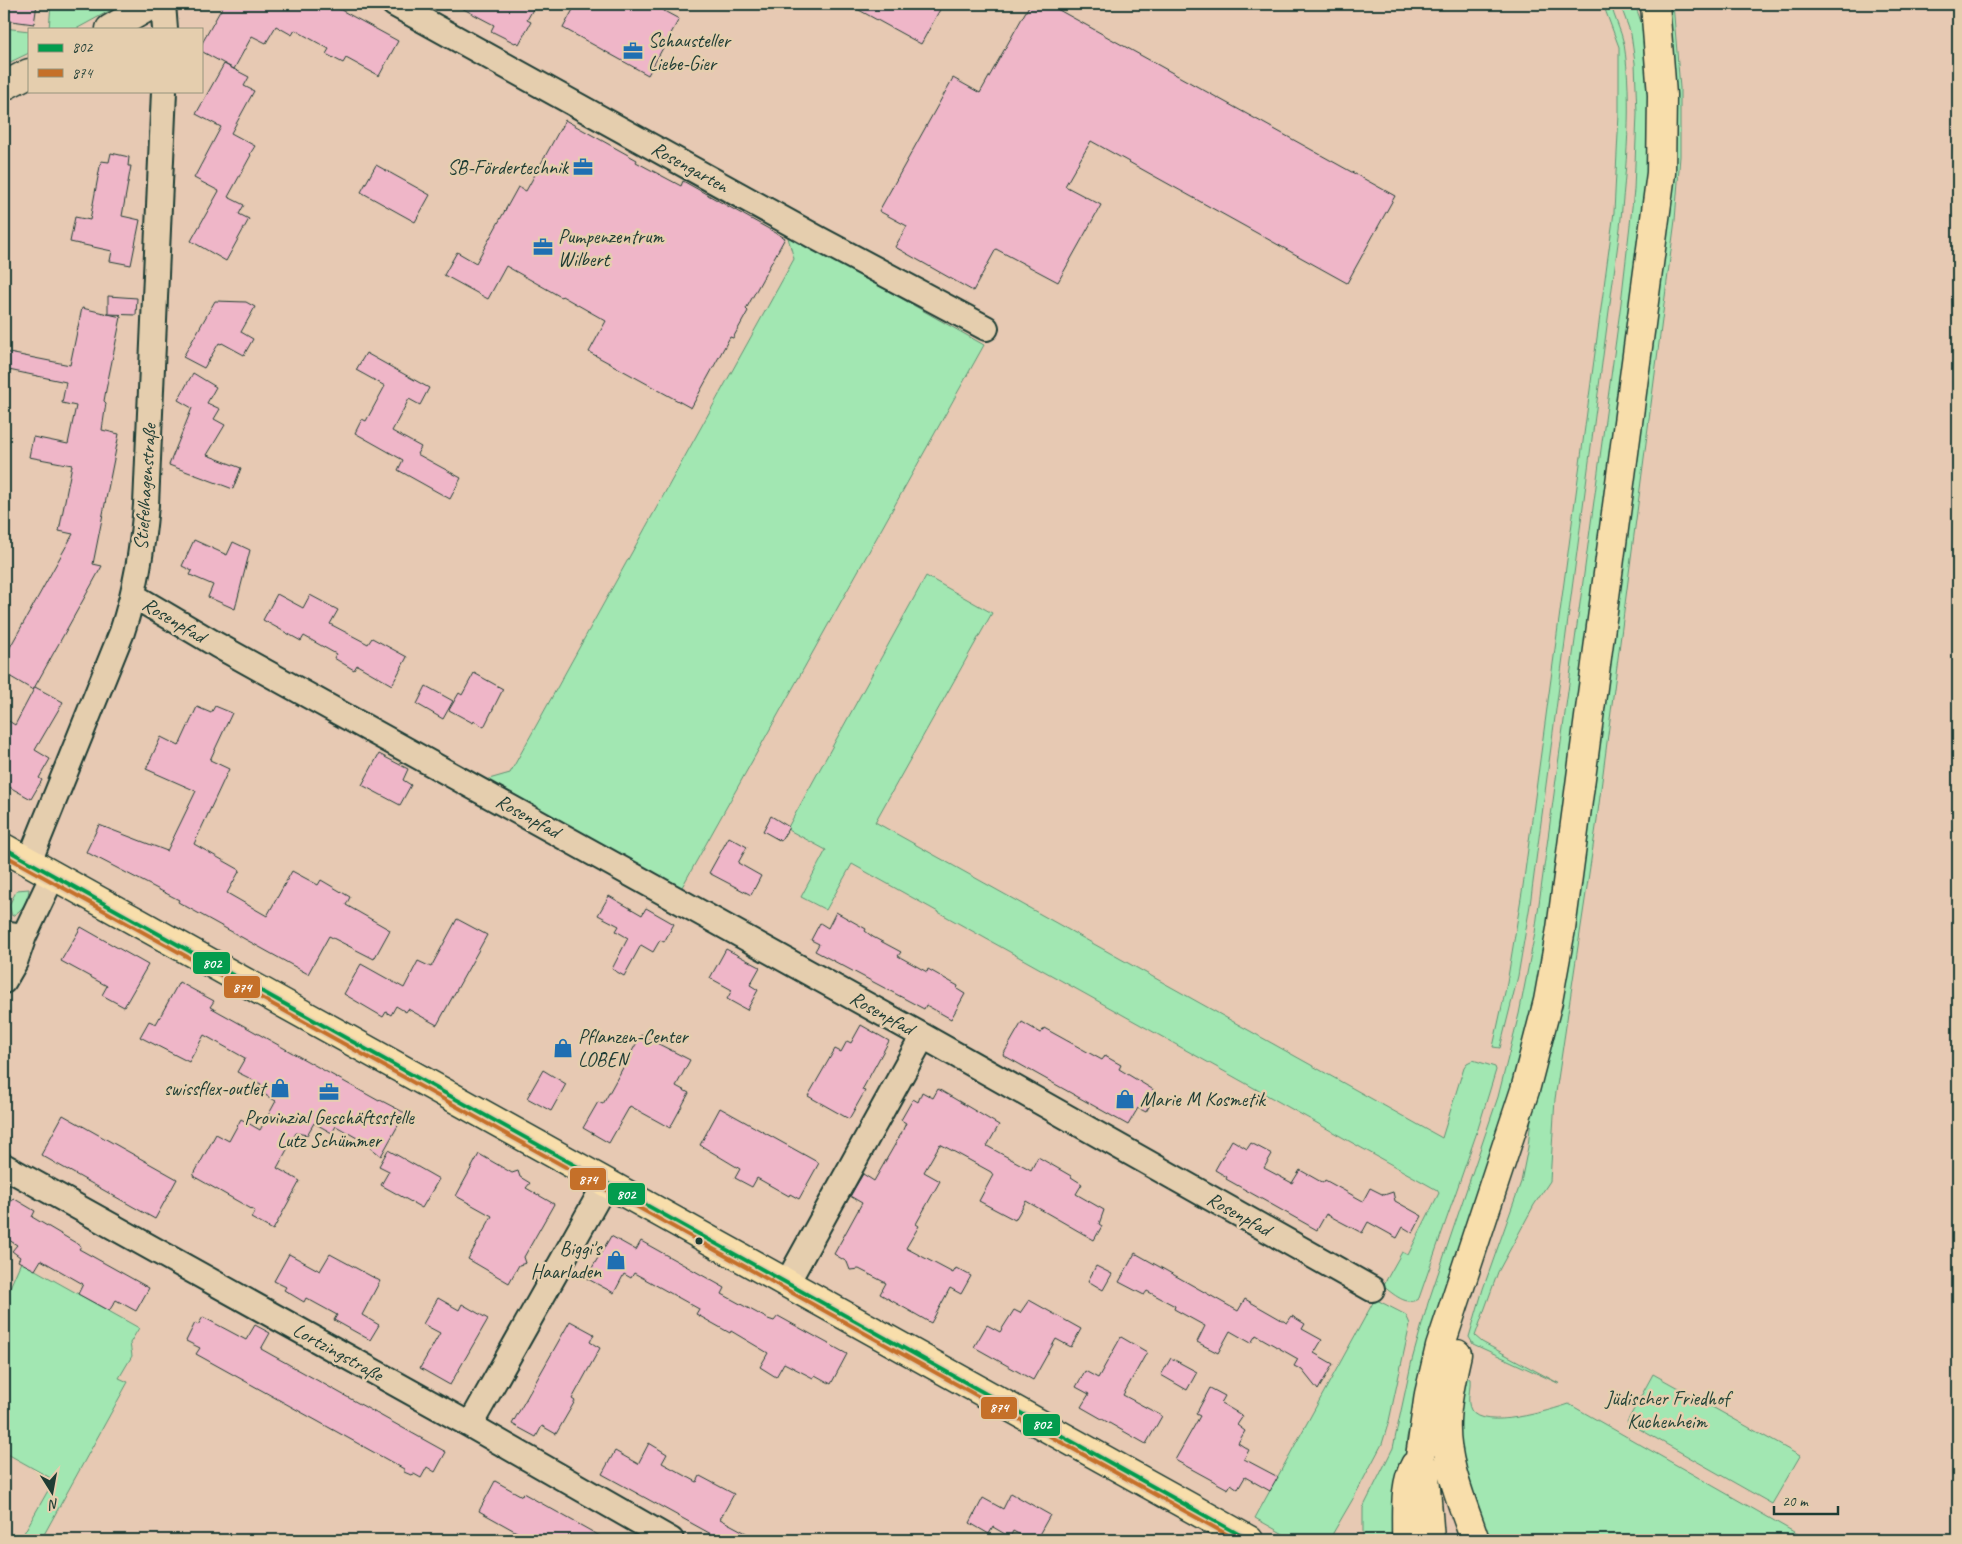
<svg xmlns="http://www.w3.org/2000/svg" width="1962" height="1544" viewBox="0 0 1962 1544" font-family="Caveat,sans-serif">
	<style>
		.green { fill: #a2e7b2; stroke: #609273 }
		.building { fill: #efb6c8; stroke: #1f3d34 }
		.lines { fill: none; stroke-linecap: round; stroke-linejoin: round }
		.minor-casing { stroke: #1f3d34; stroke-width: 28 }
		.tertiary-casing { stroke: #1f3d34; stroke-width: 31 }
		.primary-casing { stroke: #1f3d34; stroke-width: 31 }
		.minor { stroke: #e5ceae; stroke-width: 24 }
		.tertiary { stroke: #e5ceae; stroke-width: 28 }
		.primary { stroke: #f8deab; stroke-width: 28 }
		.bus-1-casing { stroke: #e5ceae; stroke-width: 8 }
		.bus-2-casing { stroke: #e5ceae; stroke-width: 8 }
		.bus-1 { stroke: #039c4e; stroke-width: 4 }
		.bus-2 { stroke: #c57029; stroke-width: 4 }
		.bus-dot { fill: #1f3d34; stroke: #e5ceae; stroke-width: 2 }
		.labels { text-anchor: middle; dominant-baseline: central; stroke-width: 5; stroke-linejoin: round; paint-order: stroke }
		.poi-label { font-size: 20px; fill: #1f3d34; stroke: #e5ceae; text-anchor: start }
		.street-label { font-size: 20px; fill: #1f3d34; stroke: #e5ceae }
		.park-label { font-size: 20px; fill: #26463a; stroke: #e5ceae }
		.line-badge { stroke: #e5ceae; stroke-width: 2 }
		.badge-label { font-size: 14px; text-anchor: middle; font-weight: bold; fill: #fff }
	</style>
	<rect width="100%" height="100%" fill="#e7c9b3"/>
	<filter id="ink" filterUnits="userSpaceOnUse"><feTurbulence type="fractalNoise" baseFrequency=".02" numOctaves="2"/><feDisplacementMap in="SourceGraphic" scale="10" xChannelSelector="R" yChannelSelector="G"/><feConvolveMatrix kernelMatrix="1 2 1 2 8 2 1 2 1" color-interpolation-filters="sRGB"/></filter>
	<g filter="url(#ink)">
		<path class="green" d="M 51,4 L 122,4 L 76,29 L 49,29 Z
			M 1603,4 L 1611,4 C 1614,18 1621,30 1624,44 C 1633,101 1626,170 1620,228 L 1530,905 L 1518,976 L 1500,1048 L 1493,1047 L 1507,983 L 1523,886 L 1614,212 L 1619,114 L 1619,47 Z
			M 1620,4 L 1635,4 L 1644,31 L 1647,49 L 1649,117 L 1647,179 L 1554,897 L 1541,971 L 1520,1065 L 1416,1401 L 1407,1437 L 1399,1540 L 1363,1540 L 1363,1508 L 1393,1448 L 1412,1360 L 1428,1303 L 1498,1097 L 1519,1014 L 1535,933 L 1621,303 L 1634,190 L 1637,113 L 1635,63 L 1631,34 Z
			M 1667,4 L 1673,4 L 1680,88 L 1680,156 L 1675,220 L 1596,827 L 1555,1099 L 1550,1181 L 1534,1205 L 1498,1272 L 1475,1336 L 1482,1342 L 1560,1384 L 1473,1344 L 1469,1337 L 1483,1289 L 1521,1182 L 1528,1147 L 1532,1109 L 1546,1058 Z
			M 4,28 L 29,31 L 29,53 L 4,65 Z
			M 787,234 L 984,345 L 677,896 L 482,781 L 510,773 L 794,259 Z
			M 926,576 L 992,613 L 875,822 L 1442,1138 L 1464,1067 L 1467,1063 L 1473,1060 L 1495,1067 L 1496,1070 L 1477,1132 L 1419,1298 C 1408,1308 1392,1293 1383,1286 L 1402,1252 L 1408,1255 L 1439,1193 L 1437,1190 L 852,864 L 826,910 L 801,897 L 826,850 L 787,829 Z
			M 29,889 C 28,901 23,910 12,916 L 9,905 L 17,890 Z
			M 21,1262 L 139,1328 L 130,1343 L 132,1356 L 119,1378 L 128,1382 L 41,1540 L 20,1540 L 54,1480 L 4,1452 L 4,1301 Z
			M 1375,1299 L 1406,1315 L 1410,1324 L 1389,1421 L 1382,1444 L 1354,1497 L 1329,1540 L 1294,1540 L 1255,1518 Z
			M 1464,1374 L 1470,1379 C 1471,1389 1466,1401 1471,1410 C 1483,1431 1551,1410 1569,1404 L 1808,1540 L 1487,1540 C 1481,1522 1472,1504 1467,1486 C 1457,1449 1458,1411 1464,1374 Z
			M 1653,1374 L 1800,1456 L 1772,1504 L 1627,1422 Z"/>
		<path class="building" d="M 4,4 L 37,4 L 34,24 L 4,20 Z
			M 224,4 L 330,4 L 398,41 L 379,76 L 346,58 L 343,63 L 326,54 L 329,49 L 295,30 L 292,35 L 276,26 L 266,43 L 252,36 L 234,69 L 201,51 L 201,45 Z
			M 454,4 L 536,4 L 527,20 L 531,22 L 519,44 L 516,42 L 515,43 L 491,31 L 494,25 Z
			M 576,4 L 651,4 L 679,19 L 648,75 L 563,28 Z
			M 848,4 L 943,4 L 921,44 Z
			M 1030,4 L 1048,4 L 1395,196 L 1347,283 L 1091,141 L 1065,186 L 1101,205 L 1058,282 L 996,249 L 973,291 L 895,247 L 907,226 L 879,211 L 953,78 L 980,93 Z
			M 224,64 L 249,77 L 244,86 L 254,91 L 231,133 L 255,146 L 250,154 L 251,155 L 228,197 L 244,205 L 239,214 L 249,219 L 226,261 L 191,241 L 219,191 L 194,178 L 221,127 L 196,114 Z
			M 565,120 L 637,160 L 636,162 L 681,186 L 683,181 L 785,238 L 746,309 L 748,311 L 733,338 L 730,337 L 691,408 L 589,352 L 606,321 L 562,296 L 561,297 L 506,266 L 488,299 L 444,275 L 457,252 L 476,263 L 518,187 L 526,191 Z
			M 111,153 L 129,157 L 128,166 L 131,166 L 122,216 L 140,220 L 131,265 L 110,261 L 112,251 L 70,242 L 75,217 L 90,220 L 101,161 L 109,162 Z
			M 376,165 L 430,195 L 415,222 L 361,192 Z
			M 108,296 L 137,298 L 136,315 L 108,314 Z
			M 215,301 L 246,302 L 255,307 L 241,332 L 253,339 L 244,355 L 222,343 L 221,344 L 219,343 L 204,368 L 183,357 Z
			M 82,308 L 121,317 L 106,390 L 104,401 L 106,403 L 102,430 L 119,434 L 93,564 L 102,566 L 33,690 L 4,673 L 4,658 L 73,534 L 59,531 L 72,465 L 29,457 L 33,437 L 68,444 L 76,406 L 62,403 L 66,382 L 4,369 L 4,352 L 70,365 Z
			M 366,353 L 429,388 L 420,405 L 409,399 L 392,431 L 421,447 L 417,454 L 461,478 L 450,499 L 398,470 L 403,460 L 355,433 L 362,419 L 366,421 L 385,386 L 356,370 Z
			M 193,373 L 216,387 L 207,403 L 220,409 L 214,419 L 225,425 L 207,455 L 241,468 L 233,489 L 169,465 L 192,408 L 178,400 Z
			M 194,540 L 227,555 L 233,542 L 250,550 L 235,609 L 208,597 L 213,585 L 190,575 L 192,571 L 182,566 Z
			M 277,594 L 303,608 L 310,595 L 338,610 L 330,624 L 368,644 L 372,638 L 407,657 L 392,685 L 357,665 L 354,670 L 334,658 L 336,654 L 304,636 L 301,641 L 263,620 Z
			M 474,673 L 503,689 L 484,727 L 474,721 L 473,723 L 449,710 L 459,693 L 462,695 Z
			M 426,686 L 453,701 L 443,719 L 417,704 Z
			M 35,687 L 63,702 L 35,750 L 50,759 L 39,778 L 42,780 L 31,799 L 4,784 L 4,718 L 15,725 Z
			M 215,706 L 232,713 L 210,760 L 229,769 L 194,844 L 240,870 L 227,893 L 267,916 L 292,871 L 318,885 L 321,880 L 350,897 L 346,905 L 390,930 L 374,959 L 329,936 L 308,974 L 178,902 L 179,900 L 86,852 L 99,825 L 167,851 L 196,791 L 146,769 L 161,737 L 179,746 L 197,707 L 211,713 Z
			M 379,754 L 408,769 L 403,780 L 411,785 L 400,805 L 362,785 Z
			M 771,816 L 789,827 L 781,841 L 763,831 Z
			M 729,837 L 747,847 L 738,863 L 761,876 L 751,895 L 709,873 Z
			M 609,896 L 642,915 L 646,908 L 674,924 L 664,942 L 660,940 L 653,952 L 641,945 L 624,976 L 612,969 L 628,938 L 616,931 L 619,926 L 598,915 Z
			M 836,912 L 866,929 L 865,931 L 873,937 L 901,952 L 898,956 L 927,972 L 928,969 L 958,986 L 957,989 L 965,994 L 951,1019 L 926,1005 L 924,1009 L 815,951 L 819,944 L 811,940 L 820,923 L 828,928 Z
			M 457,919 L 487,935 L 437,1025 L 408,1009 L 406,1012 L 396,1006 L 391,1015 L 386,1012 L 383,1017 L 344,994 L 361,964 L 404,988 L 418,961 L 431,967 Z
			M 81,927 L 148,965 L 124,1007 L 102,995 L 107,986 L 61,961 Z
			M 726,949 L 760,967 L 750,985 L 758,990 L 747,1010 L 727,999 L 732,990 L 710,978 Z
			M 179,982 L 214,1001 L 210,1007 L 379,1101 L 380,1100 L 405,1113 L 381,1156 L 364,1142 L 336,1126 L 332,1133 L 314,1123 L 307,1135 L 296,1133 L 277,1168 L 300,1181 L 273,1230 L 251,1218 L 255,1211 L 193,1176 L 216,1134 L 229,1141 L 241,1119 L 260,1130 L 276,1101 L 258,1091 L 261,1084 L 237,1072 L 245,1058 L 204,1035 L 189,1062 L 140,1037 L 149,1021 L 156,1024 Z
			M 1022,1022 L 1041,1033 L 1044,1028 L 1102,1060 L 1105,1056 L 1121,1065 L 1119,1069 L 1157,1092 L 1146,1112 L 1138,1108 L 1128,1125 L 1003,1055 Z
			M 861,1025 L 889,1041 L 862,1090 L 865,1091 L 849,1119 L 808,1096 L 835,1049 L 841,1052 L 847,1041 L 851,1043 Z
			M 641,1035 L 690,1060 L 676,1086 L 689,1093 L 670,1128 L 630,1106 L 609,1143 L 583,1128 L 598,1102 L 603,1104 Z
			M 543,1070 L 566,1084 L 551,1111 L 527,1098 Z
			M 938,1089 L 999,1125 L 987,1146 L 1031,1170 L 1038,1157 L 1071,1176 L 1071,1177 L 1082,1184 L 1076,1194 L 1104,1210 L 1099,1224 L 1102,1226 L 1094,1240 L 1026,1201 L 1015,1220 L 979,1201 L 993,1175 L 991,1172 L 940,1144 L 924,1172 L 940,1181 L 916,1224 L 919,1226 L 906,1248 L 953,1273 L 956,1268 L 971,1276 L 961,1294 L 950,1288 L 931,1323 L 880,1294 L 886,1283 L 859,1269 L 850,1270 L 847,1262 L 834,1254 L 862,1203 L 850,1196 L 863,1174 L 874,1181 L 901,1134 L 906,1123 L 901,1120 L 913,1099 L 918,1102 L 922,1092 L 933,1098 Z
			M 720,1108 L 819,1163 L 799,1199 L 790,1194 L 789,1196 L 757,1178 L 752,1187 L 735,1178 L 740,1169 L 700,1145 Z
			M 63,1115 L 177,1179 L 155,1219 L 41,1155 Z
			M 1232,1140 L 1247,1149 L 1251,1143 L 1272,1154 L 1264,1168 L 1292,1183 L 1300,1170 L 1323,1183 L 1325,1180 L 1363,1201 L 1370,1188 L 1384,1195 L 1393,1192 L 1395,1201 L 1422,1216 L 1413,1233 L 1403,1227 L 1397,1238 L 1368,1222 L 1362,1233 L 1326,1214 L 1317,1230 L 1226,1179 L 1227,1177 L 1215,1170 Z
			M 388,1150 L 439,1179 L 422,1208 L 381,1185 L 389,1171 L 379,1166 Z
			M 479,1154 L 512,1173 L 518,1171 L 520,1177 L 530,1183 L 526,1188 L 554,1204 L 524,1257 L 526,1263 L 519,1265 L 509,1283 L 468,1259 L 492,1216 L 456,1196 Z
			M 13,1198 L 35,1211 L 32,1217 L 81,1246 L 79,1249 L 149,1288 L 136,1311 L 116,1300 L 109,1311 L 78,1294 L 83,1284 L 41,1260 L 35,1270 L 18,1261 L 20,1257 L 12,1251 L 17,1245 L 4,1237 L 4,1215 Z
			M 611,1236 L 636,1250 L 641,1241 L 725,1288 L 722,1294 L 768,1319 L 774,1321 L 778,1316 L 847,1354 L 831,1384 L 815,1375 L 813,1378 L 784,1363 L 776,1377 L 760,1367 L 768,1353 L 731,1331 L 730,1333 L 696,1314 L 699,1309 L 634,1273 L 631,1278 L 624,1274 L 614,1293 L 586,1278 Z
			M 1135,1253 L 1238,1311 L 1245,1299 L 1287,1323 L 1292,1316 L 1305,1324 L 1302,1329 L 1322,1340 L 1314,1353 L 1333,1364 L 1318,1390 L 1302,1370 L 1294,1366 L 1298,1359 L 1256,1335 L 1251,1343 L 1230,1331 L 1218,1353 L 1197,1342 L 1205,1326 L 1174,1309 L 1175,1306 L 1147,1291 L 1144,1295 L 1119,1282 Z
			M 289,1254 L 320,1271 L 330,1254 L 380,1281 L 362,1315 L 379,1325 L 370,1340 L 334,1320 L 337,1315 L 306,1298 L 304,1302 L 284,1290 L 286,1287 L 274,1281 Z
			M 1096,1266 L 1112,1274 L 1103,1290 L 1088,1281 Z
			M 438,1298 L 459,1310 L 462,1304 L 488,1319 L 450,1385 L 420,1368 L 440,1333 L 423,1324 Z
			M 1029,1300 L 1081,1329 L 1071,1347 L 1056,1339 L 1033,1380 L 974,1347 L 987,1325 L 1000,1332 L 1014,1310 L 1020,1313 Z
			M 203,1317 L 246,1340 L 255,1325 L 270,1333 L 261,1349 L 446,1452 L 435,1472 L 427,1467 L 421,1478 L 414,1474 L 411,1475 L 404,1472 L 404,1469 L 196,1354 L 200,1348 L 186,1341 L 195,1323 L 198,1325 Z
			M 570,1321 L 594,1334 L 590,1342 L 600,1348 L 572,1399 L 575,1401 L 556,1434 L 542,1426 L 536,1437 L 512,1424 Z
			M 1121,1337 L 1147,1352 L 1123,1395 L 1162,1416 L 1146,1444 L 1081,1407 L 1089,1394 L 1076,1387 L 1085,1371 L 1098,1378 Z
			M 1171,1358 L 1197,1372 L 1187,1390 L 1161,1375 Z
			M 1210,1388 L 1225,1396 L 1221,1403 L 1243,1416 L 1237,1425 L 1245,1431 L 1238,1443 L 1249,1450 L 1244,1459 L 1278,1477 L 1270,1491 L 1245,1477 L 1238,1489 L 1231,1484 L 1228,1489 L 1175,1460 L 1200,1416 L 1196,1414 Z
			M 649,1443 L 667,1454 L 662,1463 L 697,1482 L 700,1476 L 734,1494 L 720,1519 L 759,1540 L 722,1540 L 602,1474 L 615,1451 L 638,1464 Z
			M 495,1481 L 522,1496 L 523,1493 L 607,1540 L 531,1540 L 479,1511 Z
			M 1011,1493 L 1050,1515 L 1036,1540 L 1030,1540 L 1013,1531 L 1010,1537 L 993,1527 L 989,1534 L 970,1523 L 983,1498 L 1003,1509 Z"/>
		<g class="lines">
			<defs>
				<path id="minor" d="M 163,4 L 165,29
					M 394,4 L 819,239 L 986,328
					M 134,596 L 217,645 L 923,1036 L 1372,1289
					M 29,862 L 122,632 C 136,589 142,551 146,505 L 164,91
					M 4,933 L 24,936 L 53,875
					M 4,981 L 15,962 L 24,936
					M 4,1166 L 470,1425 L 671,1540
					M 787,1283 L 923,1036
					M 470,1425 L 606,1183"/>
				<path id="tertiary" d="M 110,29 L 153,4
					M 4,86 L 29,73"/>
				<path id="primary" d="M 4,848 L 1249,1540
					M 1457,1354 C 1452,1376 1447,1397 1446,1420 C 1444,1461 1462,1502 1475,1540
					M 1406,1540 C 1407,1516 1403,1486 1415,1465
					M 1430,1540 L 1425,1475 L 1420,1457 L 1429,1394 L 1440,1347 L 1525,1090 L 1548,1001 L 1561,929 L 1661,173 L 1662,95 L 1655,4"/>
			</defs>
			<use href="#minor" class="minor-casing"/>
			<use href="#tertiary" class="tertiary-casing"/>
			<use href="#primary" class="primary-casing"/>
			<use href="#minor" class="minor"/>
			<use href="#tertiary" class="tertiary"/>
			<use href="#primary" class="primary"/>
			<defs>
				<path id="bus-1" d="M 4,848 L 1249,1540"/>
				<path id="bus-2" d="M 4,855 L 1237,1540"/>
			</defs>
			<use href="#bus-1" class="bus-1-casing"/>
			<use href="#bus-2" class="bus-2-casing"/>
			<use href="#bus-1" class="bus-1"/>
			<use href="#bus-2" class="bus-2"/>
		</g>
	</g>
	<defs>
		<symbol id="office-bare" viewBox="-9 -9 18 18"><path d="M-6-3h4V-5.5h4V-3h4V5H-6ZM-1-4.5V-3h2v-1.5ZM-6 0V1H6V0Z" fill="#1f6fb2" stroke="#e5ceae" stroke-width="2.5" paint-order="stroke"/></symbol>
		<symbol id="shop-bare" viewBox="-9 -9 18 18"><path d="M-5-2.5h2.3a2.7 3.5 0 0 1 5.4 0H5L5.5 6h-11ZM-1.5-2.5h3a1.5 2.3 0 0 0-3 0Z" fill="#1f6fb2" stroke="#e5ceae" stroke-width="2.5" paint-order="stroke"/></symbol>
	</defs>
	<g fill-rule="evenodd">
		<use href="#office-bare" x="619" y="37" width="28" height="28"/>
		<use href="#office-bare" x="569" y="153" width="28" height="28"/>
		<use href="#office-bare" x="529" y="233" width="28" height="28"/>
		<use href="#shop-bare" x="549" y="1034" width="28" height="28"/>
		<use href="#shop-bare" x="266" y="1074" width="28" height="28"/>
		<use href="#office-bare" x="315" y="1078" width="28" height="28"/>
		<use href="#shop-bare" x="1111" y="1085" width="28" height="28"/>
		<use href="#shop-bare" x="602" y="1246" width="28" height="28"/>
	</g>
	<circle class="bus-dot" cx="699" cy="1241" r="4.5"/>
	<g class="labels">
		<g class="poi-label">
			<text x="648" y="40">Schausteller<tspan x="648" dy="23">Liebe-Gier</tspan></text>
			<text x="568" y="167" text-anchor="end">SB-Fördertechnik</text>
			<text x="558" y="236">Pumpenzentrum<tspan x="558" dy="23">Wilbert</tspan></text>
			<text x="578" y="1036">Pflanzen-Center<tspan x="578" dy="23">LOBEN</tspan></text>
			<text x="265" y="1088" text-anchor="end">swissflex-outlet</text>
			<text x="1140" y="1099">Marie M Kosmetik</text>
			<text x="329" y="1117" text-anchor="middle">Provinzial Geschäftsstelle<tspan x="329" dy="23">Lutz Schümmer</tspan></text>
			<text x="601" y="1248" text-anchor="end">Biggi's<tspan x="601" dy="23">Haarladen</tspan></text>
		</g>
		<g class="street-label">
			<text transform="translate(690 167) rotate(29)">Rosengarten</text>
			<text transform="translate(145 487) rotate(-86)">Stiefelhagenstraße</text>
			<text transform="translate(174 620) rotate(31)">Rosenpfad</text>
			<text transform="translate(528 816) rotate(29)">Rosenpfad</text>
			<text transform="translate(882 1013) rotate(29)">Rosenpfad</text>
			<text transform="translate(1239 1214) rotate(29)">Rosenpfad</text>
			<text transform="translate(338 1352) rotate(29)">Lortzingstraße</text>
		</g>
		<g class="park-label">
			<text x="1667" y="1398">Jüdischer Friedhof<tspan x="1667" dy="23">Kuchenheim</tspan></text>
		</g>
	</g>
	<g class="line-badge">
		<rect x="192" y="951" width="39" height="24" rx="5" fill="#039c4e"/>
		<rect x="223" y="975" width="38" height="24" rx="5" fill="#c57029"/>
		<rect x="569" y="1167" width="38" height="24" rx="5" fill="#c57029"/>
		<rect x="607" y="1182" width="39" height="24" rx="5" fill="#039c4e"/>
		<rect x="980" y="1396" width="38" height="24" rx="5" fill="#c57029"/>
		<rect x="1022" y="1413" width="39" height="24" rx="5" fill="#039c4e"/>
	</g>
	<g class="badge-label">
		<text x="212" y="968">802</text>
		<text x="242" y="992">874</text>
		<text x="588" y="1184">874</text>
		<text x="626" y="1199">802</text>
		<text x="999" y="1412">874</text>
		<text x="1042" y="1429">802</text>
	</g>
	<rect width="1962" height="1544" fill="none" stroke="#e5ceae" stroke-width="20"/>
	<rect x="10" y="10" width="1942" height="1524" fill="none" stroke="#1f3d34" stroke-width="2" filter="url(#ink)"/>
	<rect x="28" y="28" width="175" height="65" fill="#e5ceae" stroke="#96947d"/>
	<rect x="38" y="44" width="25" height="8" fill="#039c4e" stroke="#96947d"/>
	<text x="72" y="52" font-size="15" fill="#1f3d34">802</text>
	<rect x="38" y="69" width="25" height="8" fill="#c57029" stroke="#96947d"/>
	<text x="72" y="78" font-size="15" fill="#1f3d34">874</text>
	<g transform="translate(52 1492) rotate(169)" stroke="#e5ceae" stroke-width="4" paint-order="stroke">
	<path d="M0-4L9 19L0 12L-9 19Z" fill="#1f3d34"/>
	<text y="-8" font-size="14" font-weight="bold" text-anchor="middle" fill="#1f3d34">N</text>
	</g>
	<path d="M1774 1506v8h64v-8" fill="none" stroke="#1f3d34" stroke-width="2.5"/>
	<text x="1782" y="1506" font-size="15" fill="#1f3d34" stroke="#e5ceae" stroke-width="4" paint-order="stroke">20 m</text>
</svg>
